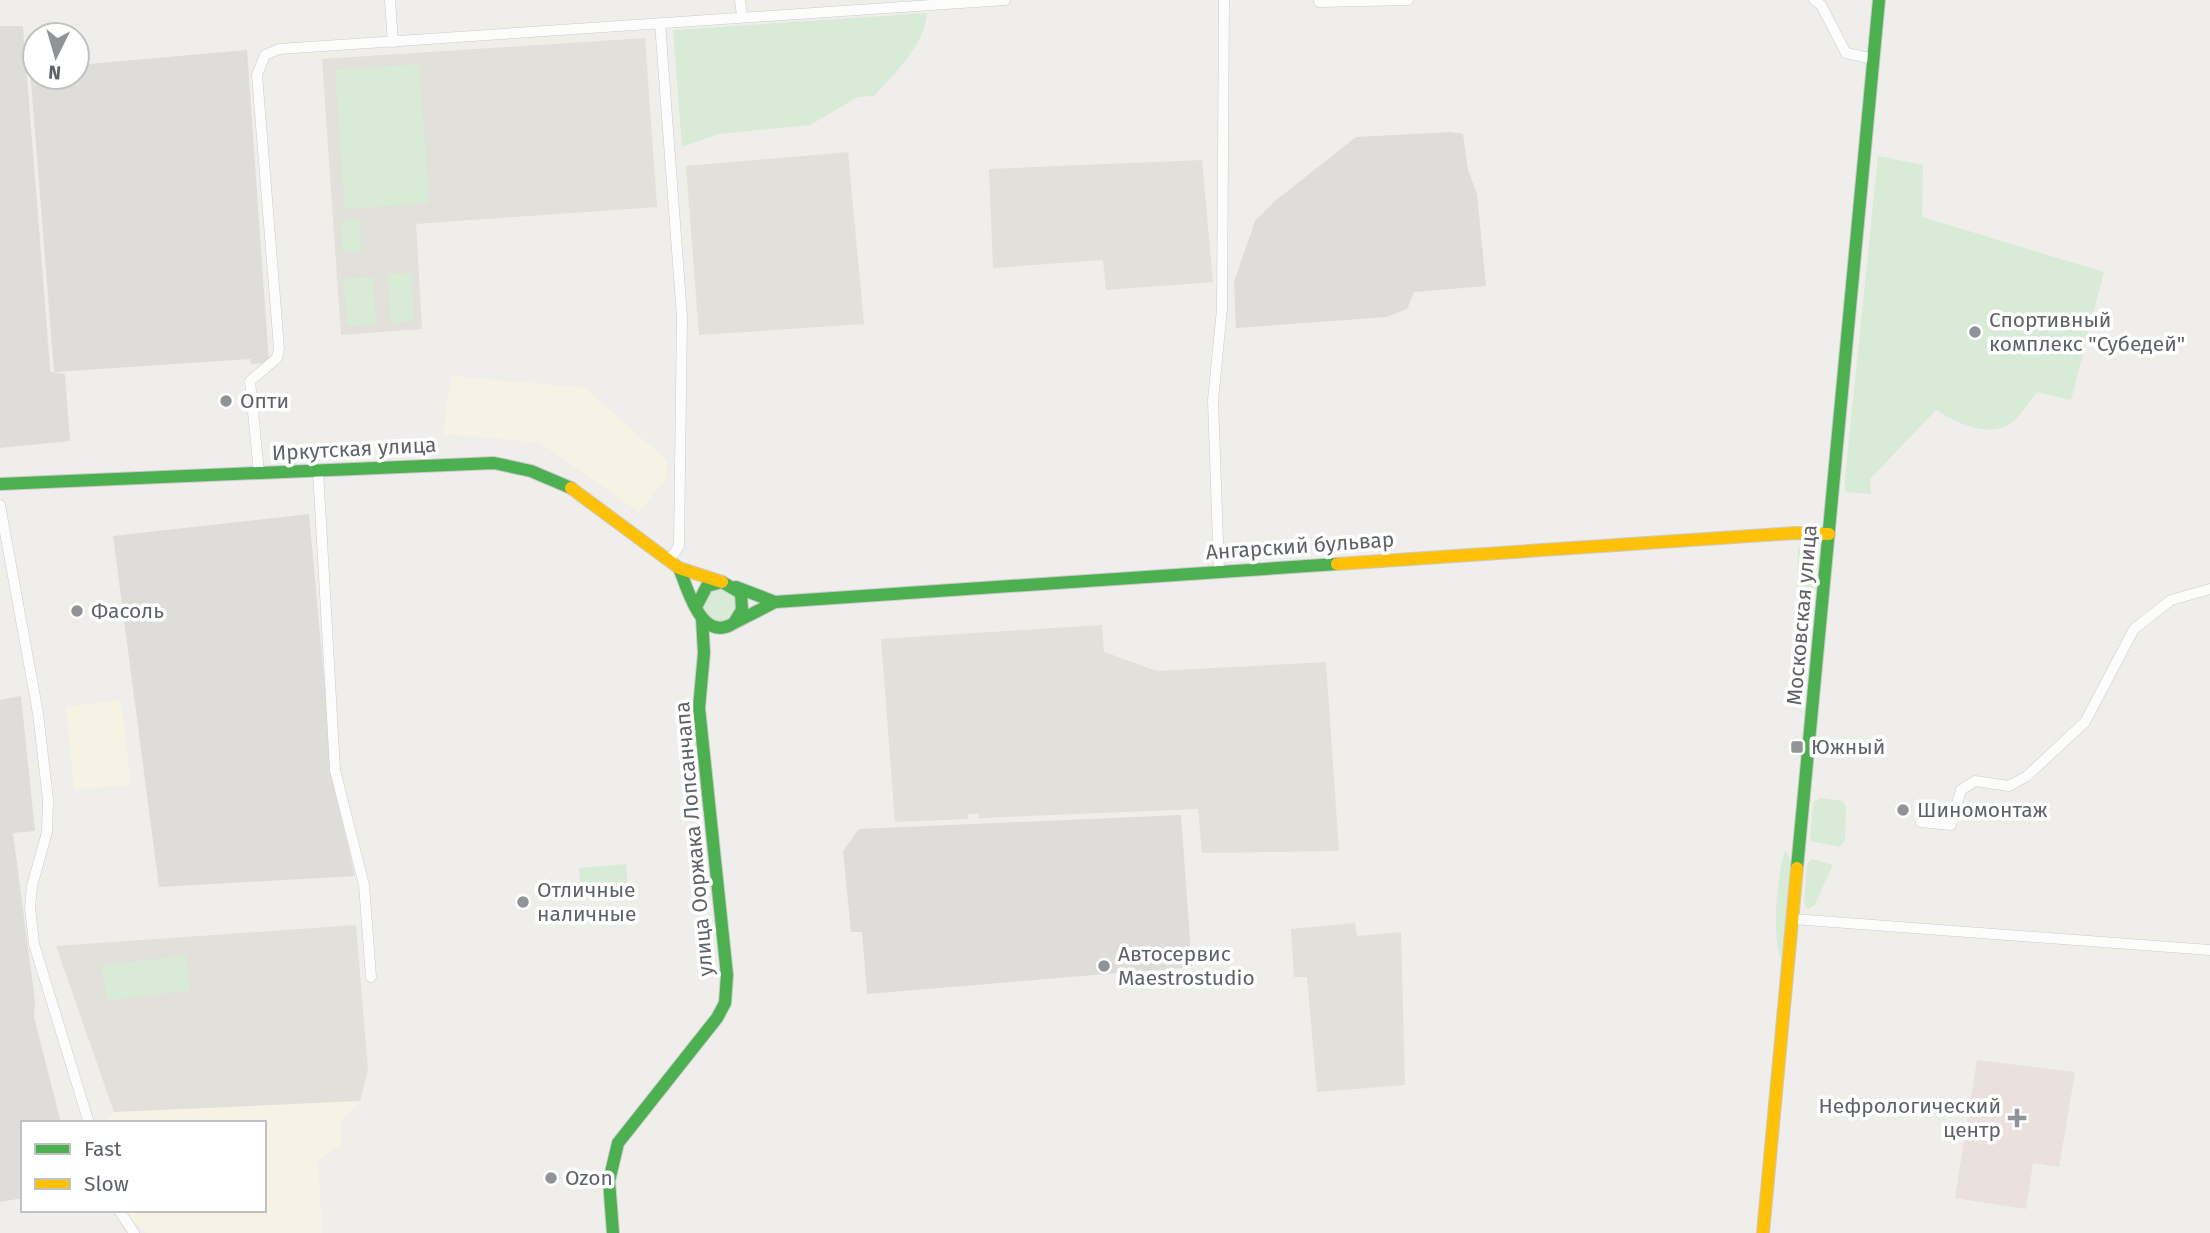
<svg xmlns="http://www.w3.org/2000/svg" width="2210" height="1233" viewBox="0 0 2210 1233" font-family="'Fira Sans',sans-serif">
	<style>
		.commercial { fill: #f7f3e4 }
		.industrial { fill: #dfddda }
		.education { fill: #e2e0da }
		.medical { fill: #eae0de }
		.green { fill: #d8ebd6 }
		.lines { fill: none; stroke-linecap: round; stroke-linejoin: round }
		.street-casing { stroke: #cbcccc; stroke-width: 11 }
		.fast-casing { stroke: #cacacb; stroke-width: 14 }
		.slow-casing { stroke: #cacacb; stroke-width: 14 }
		.street { stroke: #fdfcfc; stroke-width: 10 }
		.fast { stroke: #4caf50; stroke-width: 12 }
		.slow { stroke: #ffc107; stroke-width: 12 }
		.poi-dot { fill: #919496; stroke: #fff; stroke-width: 2.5 }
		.labels { text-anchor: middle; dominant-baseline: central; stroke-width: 7; stroke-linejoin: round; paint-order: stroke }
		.poi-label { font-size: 21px; fill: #5f6368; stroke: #fff; text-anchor: start }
		.street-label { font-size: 21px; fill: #5f6368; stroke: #fff }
	</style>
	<rect width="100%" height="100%" fill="#efeeea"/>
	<path class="commercial" d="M 451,376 L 585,388 L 667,461 L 667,477 L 639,512 L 539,442 L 443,434 Z
		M 121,700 L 131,785 L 74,789 L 66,707 Z
		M 360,1101 L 341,1122 L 341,1145 L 318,1160 L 322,1233 L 146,1233 L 127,1214 L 126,1210 L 264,1210 L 264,1123 L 106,1123 L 114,1112 Z"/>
	<path class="industrial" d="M 0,26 L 23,26 L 50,367 L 51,372 L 65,374 L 70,441 L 0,448 Z
		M 247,50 L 269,363 L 251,364 L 250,359 L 54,372 L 30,69 L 35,68 L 35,77 L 77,77 L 77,65 Z
		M 1450,132 L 1463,134 L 1468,170 L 1477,194 L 1486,286 L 1414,292 L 1407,309 L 1387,317 L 1236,328 L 1234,282 L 1255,221 L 1275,201 L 1356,137 Z
		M 309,514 L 334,786 L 355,876 L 159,887 L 113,536 Z
		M 21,696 L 35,831 L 13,833 L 35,1001 L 34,1017 L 61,1123 L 23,1123 L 23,1198 L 0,1202 L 0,700 Z
		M 1181,815 L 1192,967 L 867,994 L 862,932 L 851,932 L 843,851 L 859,829 Z"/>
	<path class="education" d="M 645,38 L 657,207 L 416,224 L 422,329 L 341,335 L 322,59 Z
		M 848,152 L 864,324 L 699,335 L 686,166 Z
		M 1202,160 L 1213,282 L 1106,290 L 1103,260 L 993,268 L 989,169 Z
		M 1102,625 L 1104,652 L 1157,671 L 1326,662 L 1339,851 L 1202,853 L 1198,809 L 979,818 L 979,814 L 968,814 L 968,819 L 895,822 L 881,639 Z
		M 1355,923 L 1357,936 L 1401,932 L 1405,1085 L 1317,1092 L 1307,977 L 1294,977 L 1291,929 Z
		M 356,925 L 368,1070 L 360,1101 L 114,1112 L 56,946 Z"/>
	<path class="medical" d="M 1977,1060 L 2075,1072 L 2059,1167 L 2033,1163 L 2026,1209 L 1955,1198 Z"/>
	<path class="green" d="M 927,13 C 924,46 895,73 874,96 L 858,97 L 810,125 L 719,134 L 682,147 L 673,30 Z
		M 419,64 L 429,203 L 345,209 L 335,70 Z
		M 1878,156 L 1923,165 L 1922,217 L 2104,272 L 2071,400 L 2037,392 C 2029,401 2021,416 2011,423 C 1989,439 1955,422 1936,410 L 1870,479 L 1871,494 L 1845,492 L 1845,478 Z
		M 360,220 L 361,251 L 343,252 L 341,222 Z
		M 412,273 L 414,321 L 391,323 L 388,274 Z
		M 373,277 L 376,325 L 347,326 L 344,279 Z
		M 1798,547 L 1810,554 L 1817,566 L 1810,627 L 1797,626 Z
		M 718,586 L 735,593 L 739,611 L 725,624 L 713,623 L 701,608 L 703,596 Z
		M 1820,798 L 1842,801 L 1846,806 L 1845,840 L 1840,847 L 1810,841 L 1813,802 Z
		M 1785,850 L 1792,862 L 1783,964 C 1770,939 1777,878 1785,850 Z
		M 1812,859 L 1833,865 L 1814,906 L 1808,909 L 1804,904 L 1807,864 Z
		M 626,864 L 628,887 L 581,892 L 579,868 Z
		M 186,955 L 190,990 L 107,1001 L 102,966 Z"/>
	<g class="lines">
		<defs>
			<path id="street" d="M 390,0 L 393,42
				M 740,0 L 742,16
				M 1814,0 L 1821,5 L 1846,53 L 1874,59
				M 1319,2 L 1408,0
				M 660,23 L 682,317 L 679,546 L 669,561
				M 318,470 L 335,770 L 364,885 L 371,977
				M 259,473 L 250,381 L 277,358 L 279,348 L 257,75 L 265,55 L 279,49 L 1005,0
				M 0,505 L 38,713 L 48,800 L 47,832 L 32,886 L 30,907 L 34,944 L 89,1123
				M 1219,571 L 1213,400 L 1222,309 L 1224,0
				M 1921,822 L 1951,825 L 1961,790 L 1975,781 L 2009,786 L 2027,776 L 2085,722 L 2134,629 L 2171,600 L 2210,589
				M 1793,919 L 2210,950
				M 119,1210 L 134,1233"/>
			<path id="fast" d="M 0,484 L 494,463 L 531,471 L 571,488
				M 679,568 C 688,589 701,644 734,623 L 742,610 L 741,593 L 722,582 L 707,586 L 697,605
				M 736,587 L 775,602
				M 736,622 L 775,602 L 1337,564
				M 1797,868 L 1879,0
				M 613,1233 L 609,1181 L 618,1143 L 717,1018 L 725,1003 L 727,975 L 699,708 L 704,653 L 702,619"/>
			<path id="slow" d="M 571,488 L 679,568 L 722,582
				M 1337,564 L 1795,533 L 1829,534
				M 1763,1233 L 1797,868"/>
		</defs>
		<use href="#street" class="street-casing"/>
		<use href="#fast" class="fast-casing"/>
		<use href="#slow" class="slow-casing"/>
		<use href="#street" class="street"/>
		<use href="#fast" class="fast"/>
		<use href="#slow" class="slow"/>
	</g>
	<g class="poi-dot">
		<circle cx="1975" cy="332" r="7"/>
		<circle cx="226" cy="401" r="7"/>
		<circle cx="77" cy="611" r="7"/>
		<rect x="1790" y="740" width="14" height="14" rx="3.5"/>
		<circle cx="1903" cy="810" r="7"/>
		<circle cx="523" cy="902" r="7"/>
		<circle cx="1104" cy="966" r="7"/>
		<path d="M2013.5 1107.5h7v7h7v7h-7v7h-7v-7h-7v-7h7z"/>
		<circle cx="551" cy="1178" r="7"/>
	</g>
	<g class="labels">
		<g class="poi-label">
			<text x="1989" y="320">Спортивный<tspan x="1989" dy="24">комплекс "Субедей"</tspan></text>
			<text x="240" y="401">Опти</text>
			<text x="91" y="611">Фасоль</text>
			<text x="1811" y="747">Южный</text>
			<text x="1917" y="810">Шиномонтаж</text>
			<text x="537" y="890">Отличные<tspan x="537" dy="24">наличные</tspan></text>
			<text x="1118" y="954">Автосервис<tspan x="1118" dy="24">Maestrostudio</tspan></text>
			<text x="2001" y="1106" text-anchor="end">Нефрологический<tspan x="2001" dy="24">центр</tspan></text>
			<text x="565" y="1178">Ozon</text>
		</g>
		<g class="street-label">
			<text transform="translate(354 449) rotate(-3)">Иркутская улица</text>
			<text transform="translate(1300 546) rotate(-4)">Ангарский бульвар</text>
			<text transform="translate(1802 615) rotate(-85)">Московская улица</text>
			<text transform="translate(694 839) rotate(-95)">улица Ооржака Лопсанчапа</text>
		</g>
	</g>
	<rect x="21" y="1121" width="245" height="91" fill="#ffffff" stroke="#bfc1c3" stroke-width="2"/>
	<rect x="35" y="1144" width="35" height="10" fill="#4caf50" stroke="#bfc1c3" stroke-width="2"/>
	<text x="84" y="1156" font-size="21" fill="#5f6368">Fast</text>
	<rect x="35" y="1179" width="35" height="10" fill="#ffc107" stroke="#bfc1c3" stroke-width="2"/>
	<text x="84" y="1191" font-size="21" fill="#5f6368">Slow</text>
	<g transform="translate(56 56) rotate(185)"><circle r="33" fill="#ffffff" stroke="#bfc1c3" stroke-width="2"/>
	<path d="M0-5L12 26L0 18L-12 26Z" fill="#919496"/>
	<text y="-10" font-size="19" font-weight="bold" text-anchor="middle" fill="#5f6368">N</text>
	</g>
</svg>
